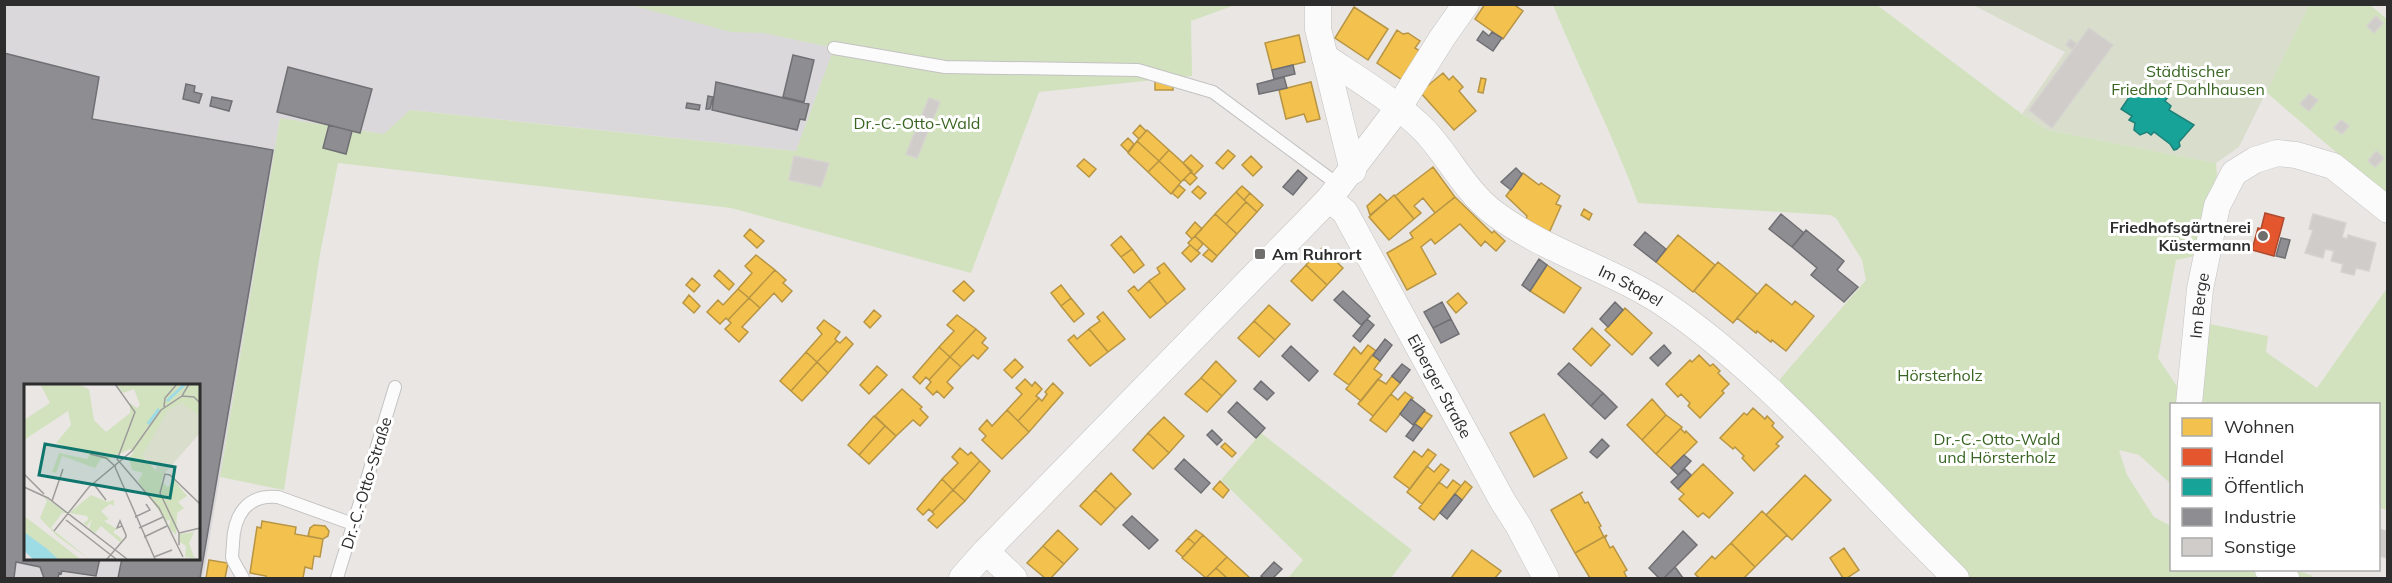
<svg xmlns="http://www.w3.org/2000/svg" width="2392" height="583" viewBox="0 0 2392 583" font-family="Mulish,sans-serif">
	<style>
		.industrial { fill: #dad8da; fill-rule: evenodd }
		.green { fill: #d2e2bf }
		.cemetery { fill: #d8ddcc }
		.homes { fill: #f2c14e; stroke: #b79544; stroke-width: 1.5 }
		.shops { fill: #e4572e; stroke: #ad4a2e; stroke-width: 1.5 }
		.public { fill: #17a398; stroke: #1e8078; stroke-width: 1.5 }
		.industry { fill: #8d8d92; stroke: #707074; stroke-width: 1.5 }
		.building { fill: #cfccca; stroke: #d5d2cf; stroke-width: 1.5 }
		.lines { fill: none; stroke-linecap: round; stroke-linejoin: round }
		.service-casing { stroke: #c3c2c2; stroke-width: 14 }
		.minor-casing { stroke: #c3c2c2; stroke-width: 27 }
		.service { stroke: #fcfbfb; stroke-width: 12 }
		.minor { stroke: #fcfbfb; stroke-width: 26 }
		.poi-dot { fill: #6f6e6d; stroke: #fff; stroke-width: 2 }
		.labels { text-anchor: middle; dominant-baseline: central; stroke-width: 6; stroke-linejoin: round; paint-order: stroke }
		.park-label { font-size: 16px; fill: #386521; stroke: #fff }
		.poi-label { font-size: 16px; font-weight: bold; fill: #2d2d2d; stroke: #fff; text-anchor: end }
		.street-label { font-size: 16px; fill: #2d2d2d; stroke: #fff }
		.inset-river { fill: none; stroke: #9ddce5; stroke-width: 3 }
		.inset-road { fill: none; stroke: #9e9c9a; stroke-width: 1.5 }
		.view { fill: #0f766e; fill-opacity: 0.15; stroke: #0f766e; stroke-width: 3 }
		.inset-edge { fill: none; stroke: #2d2d2d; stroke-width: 3 }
	</style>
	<rect width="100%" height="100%" fill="#eae6e3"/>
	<path class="industrial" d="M 631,4 L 834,48 L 796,151 L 411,110 L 384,134 L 280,118 L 203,578 L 5,578 L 4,5 ZM 26,385 L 198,385 L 198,558 L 26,558 Z"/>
	<path class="green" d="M 631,5 L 1235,5 L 1191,21 L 1192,76 L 1039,92 L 971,273 L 731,208 L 338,163 L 320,254 L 284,490 L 220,477 L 280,118 L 384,134 L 410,110 L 796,151 L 834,48 L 764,33 L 731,32 Z
		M 1553,5 L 1877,5 L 2022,114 L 2048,130 L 2216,163 L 2217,175 L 2195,256 L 2176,260 L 2158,358 L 2189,404 L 2172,404 L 2171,484 L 2139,455 L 2119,450 L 2127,475 L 2154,517 L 2171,526 L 2172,570 L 2294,570 L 2311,575 L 2314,578 L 1970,578 L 1781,391 L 1780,379 L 1866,280 L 1862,260 L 1836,218 L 1830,215 L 1638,203 C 1613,135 1580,71 1553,5 Z
		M 2309,5 L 2370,5 L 2387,19 L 2387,196 L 2266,92 Z
		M 2387,288 L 2387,510 L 2379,508 L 2378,404 L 2192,404 L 2210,324 L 2268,336 L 2266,352 L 2317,388 Z
		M 1261,433 L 1412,550 L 1391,578 L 1288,578 L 1303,560 L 1221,480 Z"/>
	<path class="cemetery" d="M 1973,5 L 2309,5 L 2239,147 L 2216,163 L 2048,130 L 2022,114 L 2065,52 Z"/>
	<path class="homes" d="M 1485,4 L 1513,4 L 1523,11 L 1503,39 L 1475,19 Z
		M 1354,7 L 1388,29 L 1368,60 L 1335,38 Z
		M 1397,30 L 1403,34 L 1408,33 L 1420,41 L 1415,48 L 1423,53 L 1405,82 L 1377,63 Z
		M 1299,35 L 1305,62 L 1272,70 L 1265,43 Z
		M 1443,73 L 1449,80 L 1453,76 L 1463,87 L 1459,91 L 1476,111 L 1454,130 L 1420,92 Z
		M 1481,78 L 1486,79 L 1483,93 L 1478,92 Z
		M 1155,80 L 1173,81 L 1173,90 L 1155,90 Z
		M 1311,82 L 1320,119 L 1307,122 L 1304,114 L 1286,119 L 1279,90 Z
		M 1140,125 L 1146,131 L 1139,139 L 1133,133 Z
		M 1147,130 L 1169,150 L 1159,161 L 1137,141 Z
		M 1128,138 L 1134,144 L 1128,152 L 1121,145 Z
		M 1137,141 L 1159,161 L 1148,172 L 1128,153 Z
		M 1169,150 L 1192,171 L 1181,182 L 1159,161 Z
		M 1228,150 L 1235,156 L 1223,169 L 1216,163 Z
		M 1191,155 L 1203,166 L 1194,175 L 1183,163 Z
		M 1251,156 L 1262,167 L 1253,176 L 1242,165 Z
		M 1084,159 L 1096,169 L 1089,177 L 1077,166 Z
		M 1159,161 L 1181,182 L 1171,194 L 1148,172 Z
		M 1433,167 L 1455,197 L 1435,213 L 1423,198 L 1414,206 L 1421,213 L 1414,219 L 1395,196 Z
		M 1191,172 L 1197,178 L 1190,185 L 1184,179 Z
		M 1523,173 L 1539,185 L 1541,183 L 1560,196 L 1556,204 L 1561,206 L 1549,233 L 1525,222 L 1527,216 L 1506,196 Z
		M 1179,185 L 1185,190 L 1178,198 L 1172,193 Z
		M 1198,186 L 1206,193 L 1200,199 L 1192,192 Z
		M 1242,186 L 1250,193 L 1244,200 L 1236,192 Z
		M 1236,192 L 1246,202 L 1226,224 L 1215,214 Z
		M 1250,193 L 1263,205 L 1257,212 L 1244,200 Z
		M 1380,194 L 1387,201 L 1370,215 L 1367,206 Z
		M 1394,195 L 1414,219 L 1389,240 L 1369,217 Z
		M 1455,197 L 1492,233 L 1494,231 L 1505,241 L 1496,251 L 1485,241 L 1481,246 L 1460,224 L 1435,244 L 1431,239 L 1421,247 L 1436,274 L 1407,290 L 1387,253 L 1413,238 L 1410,233 Z
		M 1246,202 L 1257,212 L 1237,234 L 1226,224 Z
		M 1584,209 L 1592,214 L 1589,220 L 1581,215 Z
		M 1215,214 L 1237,234 L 1217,256 L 1195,236 Z
		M 1195,222 L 1202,229 L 1192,239 L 1186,233 Z
		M 750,229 L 764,241 L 757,248 L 744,236 Z
		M 1678,235 L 1715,265 L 1693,292 L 1656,262 Z
		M 1121,236 L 1132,249 L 1121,257 L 1111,245 Z
		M 1195,236 L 1203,244 L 1197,251 L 1188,243 Z
		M 1190,245 L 1200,253 L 1191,262 L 1182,253 Z
		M 1322,248 L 1343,268 L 1327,285 L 1306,265 Z
		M 1132,249 L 1144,265 L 1134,273 L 1121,257 Z
		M 1209,249 L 1217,256 L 1212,262 L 1203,255 Z
		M 756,255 L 775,270 L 749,298 L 738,289 L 752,273 L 745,266 Z
		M 1718,262 L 1757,294 L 1733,323 L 1694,291 Z
		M 1164,263 L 1185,289 L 1167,304 L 1149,281 L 1160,273 L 1157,268 Z
		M 1306,265 L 1327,285 L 1312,301 L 1291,281 Z
		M 1547,265 L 1581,288 L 1564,313 L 1530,291 Z
		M 719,270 L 734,284 L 729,290 L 714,276 Z
		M 775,270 L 786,280 L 783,283 L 792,291 L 782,302 L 774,293 L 760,308 L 749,298 Z
		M 692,278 L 700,285 L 694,292 L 686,285 Z
		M 964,281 L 974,291 L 964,301 L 953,291 Z
		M 1149,281 L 1167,304 L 1150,318 L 1128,291 L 1134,286 L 1138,291 Z
		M 1766,284 L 1792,305 L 1795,301 L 1814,316 L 1786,351 L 1772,340 L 1771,342 L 1757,331 L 1756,333 L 1737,318 Z
		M 1061,285 L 1071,298 L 1061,306 L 1051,293 Z
		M 738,289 L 749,298 L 728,320 L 726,318 L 720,324 L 707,312 L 718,300 L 723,305 Z
		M 1458,293 L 1467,303 L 1456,313 L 1447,302 Z
		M 689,295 L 700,306 L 694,313 L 683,303 Z
		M 749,298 L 760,308 L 742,327 L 748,332 L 739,342 L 725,329 L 731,323 L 728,320 Z
		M 1071,298 L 1084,314 L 1074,322 L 1061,306 Z
		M 1269,305 L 1290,324 L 1275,340 L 1254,321 Z
		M 1625,308 L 1652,333 L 1632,355 L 1605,330 Z
		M 874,310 L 881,316 L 870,328 L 864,322 Z
		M 1103,312 L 1125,339 L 1108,352 L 1089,329 L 1100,321 L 1097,317 Z
		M 957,315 L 976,329 L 950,357 L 939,347 L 954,331 L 947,325 Z
		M 824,320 L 840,332 L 835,339 L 837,341 L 817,362 L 806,352 L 822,334 L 817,328 Z
		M 1254,321 L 1275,340 L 1259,357 L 1238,338 Z
		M 1592,328 L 1610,345 L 1591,366 L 1573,349 Z
		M 976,329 L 986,338 L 982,343 L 988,348 L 978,359 L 973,355 L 961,367 L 950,357 Z
		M 1089,329 L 1108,352 L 1090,366 L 1068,340 L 1074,335 L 1077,339 Z
		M 846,337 L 853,344 L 828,373 L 817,362 L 837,341 L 840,343 Z
		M 1368,345 L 1376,351 L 1349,385 L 1334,374 L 1354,347 L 1361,354 Z
		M 939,347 L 950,357 L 929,380 L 926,377 L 920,384 L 913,377 Z
		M 806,352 L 817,362 L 791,391 L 780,381 Z
		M 1372,355 L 1380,361 L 1374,369 L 1382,375 L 1361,401 L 1346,389 Z
		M 1699,355 L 1710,366 L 1713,364 L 1720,371 L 1718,373 L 1729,384 L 1722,391 L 1724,393 L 1700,418 L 1688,406 L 1690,403 L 1681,394 L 1678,397 L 1666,384 L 1690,360 L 1692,362 Z
		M 950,357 L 961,367 L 947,382 L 953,388 L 944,398 L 937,391 L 933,395 L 926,388 L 931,382 L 929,380 Z
		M 1015,359 L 1023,367 L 1012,378 L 1004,370 Z
		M 1216,361 L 1236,381 L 1222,396 L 1201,378 Z
		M 817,362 L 828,373 L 802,401 L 791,391 Z
		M 877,366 L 887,375 L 869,394 L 860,385 Z
		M 1392,376 L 1400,383 L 1373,416 L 1358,404 L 1378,379 L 1386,384 Z
		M 1201,378 L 1222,396 L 1207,412 L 1185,394 Z
		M 1025,379 L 1032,386 L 1035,382 L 1042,389 L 1036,396 L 1039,398 L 1018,421 L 1007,410 L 1022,394 L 1016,388 Z
		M 1053,383 L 1063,393 L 1029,432 L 1018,421 L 1039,398 L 1042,401 L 1047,394 L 1045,392 Z
		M 902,389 L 922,407 L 920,409 L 928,417 L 920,426 L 913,420 L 896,436 L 875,416 Z
		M 1405,392 L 1413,398 L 1386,432 L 1370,420 L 1391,394 L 1398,400 Z
		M 1652,399 L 1666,415 L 1642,440 L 1627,425 Z
		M 1753,408 L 1765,419 L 1767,416 L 1774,423 L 1772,426 L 1783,437 L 1776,444 L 1779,446 L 1754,471 L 1742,458 L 1744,456 L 1735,447 L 1733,449 L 1720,438 L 1744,413 L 1747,415 Z
		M 1007,410 L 1029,432 L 1002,459 L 982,440 L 986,436 L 979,429 L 987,420 L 992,426 Z
		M 1424,411 L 1432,416 L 1422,429 L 1415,424 Z
		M 1544,414 L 1567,458 L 1534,477 L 1510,433 Z
		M 1666,415 L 1682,427 L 1656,454 L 1642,440 Z
		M 874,416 L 885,426 L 859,455 L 848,445 Z
		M 1164,417 L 1184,436 L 1169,453 L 1148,433 Z
		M 885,426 L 896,436 L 869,464 L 859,455 Z
		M 1682,427 L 1681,429 L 1685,433 L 1686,431 L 1697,442 L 1671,468 L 1656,454 Z
		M 1148,433 L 1169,453 L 1153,469 L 1133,450 Z
		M 1225,443 L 1236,453 L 1232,457 L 1221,447 Z
		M 960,448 L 968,455 L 971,452 L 980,461 L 953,490 L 942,479 L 958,463 L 952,457 Z
		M 1428,449 L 1436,455 L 1410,489 L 1394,477 L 1414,451 L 1422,457 Z
		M 980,461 L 990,471 L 965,501 L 953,490 Z
		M 1441,464 L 1449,470 L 1422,504 L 1407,492 L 1427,466 L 1434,472 Z
		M 1703,464 L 1733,493 L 1709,518 L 1703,513 L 1698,517 L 1679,499 L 1684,494 L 1678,489 Z
		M 1111,473 L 1131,494 L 1116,509 L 1095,490 Z
		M 1805,475 L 1831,500 L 1792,540 L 1766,515 Z
		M 942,479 L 953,490 L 932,512 L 929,509 L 923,515 L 917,509 Z
		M 1453,480 L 1461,486 L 1434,520 L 1419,508 L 1439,482 L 1447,488 Z
		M 1220,481 L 1229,490 L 1223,498 L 1213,489 Z
		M 1465,481 L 1472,487 L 1462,500 L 1455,494 Z
		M 953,490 L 965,501 L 937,528 L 928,520 L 934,514 L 932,512 Z
		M 1095,490 L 1116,509 L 1101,525 L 1080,506 Z
		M 1583,492 L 1580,494 L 1585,503 L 1588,502 L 1601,526 L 1599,527 L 1604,537 L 1607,535 L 1575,553 L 1551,510 Z
		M 1762,511 L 1787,535 L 1755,567 L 1731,543 Z
		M 262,521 L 296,527 L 295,534 L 323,539 L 320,557 L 314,556 L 312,569 L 305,567 L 303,578 L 266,578 L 266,576 L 250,573 L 257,527 L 261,528 Z
		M 314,525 L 325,526 L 329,531 L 328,536 L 323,539 L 308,536 L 310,528 Z
		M 1058,530 L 1078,549 L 1064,564 L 1043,546 Z
		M 1196,530 L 1203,535 L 1195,544 L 1188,538 Z
		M 1203,535 L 1227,557 L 1206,578 L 1182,558 Z
		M 1607,535 L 1605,538 L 1610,548 L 1613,546 L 1627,570 L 1624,572 L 1627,578 L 1590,578 L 1575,553 Z
		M 1188,538 L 1195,544 L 1183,557 L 1176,551 Z
		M 1731,543 L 1755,567 L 1744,578 L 1699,578 L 1695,574 L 1712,556 L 1715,559 Z
		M 1043,546 L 1064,564 L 1051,578 L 1045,578 L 1027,563 Z
		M 1844,548 L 1859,570 L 1847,578 L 1843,578 L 1830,558 Z
		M 1472,550 L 1501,571 L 1495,578 L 1451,578 Z
		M 1227,557 L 1250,578 L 1227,578 L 1216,568 Z
		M 209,560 L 228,563 L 225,578 L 206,578 Z
		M 1216,568 L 1227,578 L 1206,578 Z"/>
	<path class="shops" d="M 2265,213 L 2284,218 L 2274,256 L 2252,250 L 2258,228 L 2261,229 Z"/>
	<path class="public" d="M 2136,87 L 2147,95 L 2150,91 L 2156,95 L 2160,91 L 2168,97 L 2165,101 L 2171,106 L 2169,110 L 2194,125 L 2179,142 L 2180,146 L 2177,149 L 2174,150 L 2170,144 L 2154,132 L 2151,135 L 2147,132 L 2140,135 L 2134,130 L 2135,123 L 2129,120 L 2132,116 L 2121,109 Z"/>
	<path class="industry" d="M 1483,31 L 1489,36 L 1492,32 L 1502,38 L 1493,51 L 1477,40 Z
		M 4,53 L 99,77 L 92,119 L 273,150 L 200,578 L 118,578 L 122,558 L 198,558 L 198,385 L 26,385 L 26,558 L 100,558 L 96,576 L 62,571 L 61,574 L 59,573 L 58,578 L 44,578 L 40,567 L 16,562 L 14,578 L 4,578 Z
		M 793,55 L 814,60 L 804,102 L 783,97 Z
		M 1293,65 L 1295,74 L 1274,79 L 1272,70 Z
		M 288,67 L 372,89 L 360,133 L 277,112 Z
		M 1284,77 L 1287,88 L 1259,94 L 1257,84 Z
		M 716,82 L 809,104 L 805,120 L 800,119 L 797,130 L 712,110 Z
		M 186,84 L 195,86 L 194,92 L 202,94 L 199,103 L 183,99 Z
		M 708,96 L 713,97 L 710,109 L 706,109 Z
		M 212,97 L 232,101 L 229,111 L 210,106 Z
		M 687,103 L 700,105 L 699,110 L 686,108 Z
		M 329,125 L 352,131 L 346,154 L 323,148 Z
		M 1516,168 L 1522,174 L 1511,190 L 1501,182 Z
		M 1298,170 L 1307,178 L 1293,195 L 1283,187 Z
		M 1781,214 L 1804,233 L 1792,247 L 1769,229 Z
		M 1806,230 L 1844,261 L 1837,270 L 1858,287 L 1844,302 L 1811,275 L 1817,268 L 1792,247 Z
		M 1645,232 L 1666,249 L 1656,262 L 1634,245 Z
		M 2281,238 L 2290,240 L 2285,258 L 2276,256 Z
		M 1539,259 L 1547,265 L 1530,291 L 1522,285 Z
		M 1343,291 L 1370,316 L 1361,325 L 1334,300 Z
		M 1442,302 L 1451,319 L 1433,328 L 1424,312 Z
		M 1615,302 L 1623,310 L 1608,327 L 1600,319 Z
		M 1367,319 L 1374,325 L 1360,342 L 1353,336 Z
		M 1451,319 L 1459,334 L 1441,343 L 1433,328 Z
		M 1385,339 L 1392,345 L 1380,361 L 1373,355 Z
		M 1664,345 L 1671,353 L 1658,366 L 1650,358 Z
		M 1291,346 L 1318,371 L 1309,381 L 1282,356 Z
		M 1569,363 L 1603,393 L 1591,406 L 1558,374 Z
		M 1402,364 L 1410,370 L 1400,383 L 1392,376 Z
		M 1261,381 L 1274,393 L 1267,400 L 1254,389 Z
		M 1603,393 L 1617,407 L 1605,419 L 1591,406 Z
		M 1411,399 L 1425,410 L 1413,425 L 1400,414 Z
		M 1237,402 L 1265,428 L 1256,438 L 1228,412 Z
		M 1415,424 L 1422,429 L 1413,441 L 1406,436 Z
		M 1212,430 L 1222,440 L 1217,445 L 1207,435 Z
		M 1602,439 L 1609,446 L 1597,458 L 1590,452 Z
		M 1684,455 L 1691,461 L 1678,475 L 1671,468 Z
		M 1184,459 L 1210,483 L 1201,493 L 1175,469 Z
		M 1685,469 L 1691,475 L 1678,489 L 1671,482 Z
		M 1455,494 L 1462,500 L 1447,519 L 1440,513 Z
		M 1132,516 L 1158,540 L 1149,549 L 1123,525 Z
		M 1683,531 L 1697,545 L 1664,578 L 1659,578 L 1649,568 Z
		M 1274,562 L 1282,569 L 1273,578 L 1264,578 L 1261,576 Z
		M 1675,567 L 1683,578 L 1664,578 Z"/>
	<path class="building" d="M 2376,16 L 2383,23 L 2374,33 L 2367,26 Z
		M 2089,28 L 2113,45 L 2052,128 L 2029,110 Z
		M 2070,39 L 2077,44 L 2073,50 L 2066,45 Z
		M 2309,94 L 2318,100 L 2309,111 L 2300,104 Z
		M 929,98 L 940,102 L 917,158 L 906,154 Z
		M 2341,120 L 2349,126 L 2342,134 L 2334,128 Z
		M 2376,151 L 2384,158 L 2375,167 L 2368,161 Z
		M 794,156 L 829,163 L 821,187 L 789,180 Z
		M 2313,214 L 2346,223 L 2342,237 L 2347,239 L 2348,235 L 2376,243 L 2369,271 L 2356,268 L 2354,275 L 2341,272 L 2343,264 L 2331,261 L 2334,251 L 2325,249 L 2323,258 L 2305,253 L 2313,230 L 2309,229 Z
		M 2378,529 L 2388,531 L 2388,558 L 2378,556 Z"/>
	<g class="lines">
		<defs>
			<path id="service" d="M 834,48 L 945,67 L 1138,70 L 1213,92 L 1340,186
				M 243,578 C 240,572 234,564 232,557 C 232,553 233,547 233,543 C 234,515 247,494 278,497 L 353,524
				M 337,578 L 395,387"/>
			<g id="minor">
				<path d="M 1318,4 L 1318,29 L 1353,171"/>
				<path id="s1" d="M 1325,57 C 1359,80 1395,101 1424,130 C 1448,155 1465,191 1494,213 C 1549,254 1617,270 1673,310 C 1779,385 1863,488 1956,578"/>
				<path id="s2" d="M 1329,199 L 1345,212 L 1502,500 L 1518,525 L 1546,578"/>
				<path id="s3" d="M 2189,404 L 2200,289 L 2217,206 L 2234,173 L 2255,160 L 2277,153 L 2296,155 L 2333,166 L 2388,210"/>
				<path d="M 986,551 L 1014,578"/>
				<path d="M 2268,570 L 2286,578"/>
				<path d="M 962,578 L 986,551 L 1329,199 L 1399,107 L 1442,38 L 1466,4"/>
			</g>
		</defs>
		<use href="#service" class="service-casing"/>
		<use href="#minor" class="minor-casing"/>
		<use href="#service" class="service"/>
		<use href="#minor" class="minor"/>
	</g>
	<g class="poi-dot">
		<circle cx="2263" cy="236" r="6"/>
		<rect x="1254" y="248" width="12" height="12" rx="3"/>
	</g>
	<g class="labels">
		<g class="park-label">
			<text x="2188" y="71">Städtischer<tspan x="2188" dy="18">Friedhof Dahlhausen</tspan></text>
			<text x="917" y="123">Dr.-C.-Otto-Wald</text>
			<text x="1940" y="375">Hörsterholz</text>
			<text x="1997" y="439">Dr.-C.-Otto-Wald<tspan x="1997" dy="18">und Hörsterholz</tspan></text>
		</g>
		<g class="poi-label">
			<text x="2251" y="227">Friedhofsgärtnerei<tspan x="2251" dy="18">Küstermann</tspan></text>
			<text x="1272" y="254" text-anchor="start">Am Ruhrort</text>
		</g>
		<g class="street-label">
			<text stroke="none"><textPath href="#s1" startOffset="387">Im Stapel</textPath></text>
			<text stroke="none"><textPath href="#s3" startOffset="99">Im Berge</textPath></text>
			<text stroke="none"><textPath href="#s2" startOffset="219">Eiberger Straße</textPath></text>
			<text transform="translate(366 483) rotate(-73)">Dr.-C.-Otto-Straße</text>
		</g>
	</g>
	<g transform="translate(24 384)">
		<rect width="176" height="176" fill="#eae6e3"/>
		<path d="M 16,0 L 53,0 L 65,5 L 70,36 L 82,48 L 106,29 L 106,19 L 113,24 L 116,21 L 110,5 L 99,9 L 92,0 L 175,0 L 175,33 L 119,72 L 131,86 L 140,90 L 136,102 L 138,98 L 144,103 L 150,96 L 163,112 L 154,118 L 160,124 L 153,129 L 152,151 L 145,144 L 146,136 L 142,137 L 114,97 L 119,89 L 108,86 L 105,74 L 110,68 L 106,65 L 85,75 L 77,75 L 71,84 L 38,72 L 32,89 L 28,88 L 35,69 L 63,75 L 66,71 L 32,59 L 47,41 L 44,27 L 0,56 L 0,36 L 26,19 ZM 67,111 L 84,118 L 90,116 L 90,122 L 86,120 L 77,127 L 85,135 L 80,137 L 93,145 L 89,148 L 98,155 L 96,158 L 77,142 L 71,149 L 65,145 L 68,135 L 63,142 L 59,139 L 64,136 L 63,132 L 45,129 ZM 20,113 L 43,129 L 38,129 L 27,144 L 65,175 L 33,152 L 16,134 L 23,117 ZM 0,132 L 20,147 L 56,175 L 34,175 L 0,148 ZM 170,148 L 165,159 L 170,173 L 175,175 L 161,173 L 162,162 L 156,158 L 155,150 Z" fill="#d2e2bf"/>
		<path d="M 157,19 L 175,31 L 175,50 L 140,90 L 131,86 L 133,82 L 118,72 L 144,26 Z" fill="#d8ddcc"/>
		<path d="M 0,148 L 22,164 L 34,175 L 9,175 L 0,167 Z" fill="#9ddce5"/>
		<path class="inset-river" d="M 143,17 L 161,0M 124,40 L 135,25"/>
		<path class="inset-road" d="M 91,0 L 111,28 L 93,76M 158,12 L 170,13 L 176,19M 140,23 L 141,14 L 153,0M 66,70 L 82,74 L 92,83M 93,75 L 135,124 L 159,173M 91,83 L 131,175M 0,90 L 20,110M 69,99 L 82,116M 0,103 L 24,114 L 103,175M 28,117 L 39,85M 111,133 L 126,126 L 122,120M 42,136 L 92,175M 115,144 L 139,133M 30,147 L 65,103 L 108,67 L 137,26 L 158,12 L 165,0M 155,149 L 136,109 L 141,90 L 146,91 L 176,120M 120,153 L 143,142M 155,161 L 155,149 L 176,144M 130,173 L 148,166M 83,175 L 102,153 L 102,151 L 96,137 L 93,144 L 98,142"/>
		<path class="view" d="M 21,60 L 151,83 L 146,114 L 15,91 Z"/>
		<rect width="176" height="176" class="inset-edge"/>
	</g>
	<rect width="2392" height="583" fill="none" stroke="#2d2d2d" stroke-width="12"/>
	<rect x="2170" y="403" width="210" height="168" fill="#ffffff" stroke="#ababab" stroke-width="1.5"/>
	<rect x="2182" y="418" width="30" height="18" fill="#f2c14e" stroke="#ababab" stroke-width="1.5"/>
	<text x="2224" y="433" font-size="18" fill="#2d2d2d">Wohnen</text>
	<rect x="2182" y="448" width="30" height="18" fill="#e4572e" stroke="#ababab" stroke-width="1.5"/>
	<text x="2224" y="463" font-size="18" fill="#2d2d2d">Handel</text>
	<rect x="2182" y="478" width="30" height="18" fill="#17a398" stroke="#ababab" stroke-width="1.5"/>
	<text x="2224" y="493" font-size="18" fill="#2d2d2d">Öffentlich</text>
	<rect x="2182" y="508" width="30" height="18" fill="#8d8d92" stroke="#ababab" stroke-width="1.5"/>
	<text x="2224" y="523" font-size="18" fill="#2d2d2d">Industrie</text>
	<rect x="2182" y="538" width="30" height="18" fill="#cfccca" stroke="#ababab" stroke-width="1.5"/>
	<text x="2224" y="553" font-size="18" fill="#2d2d2d">Sonstige</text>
</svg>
